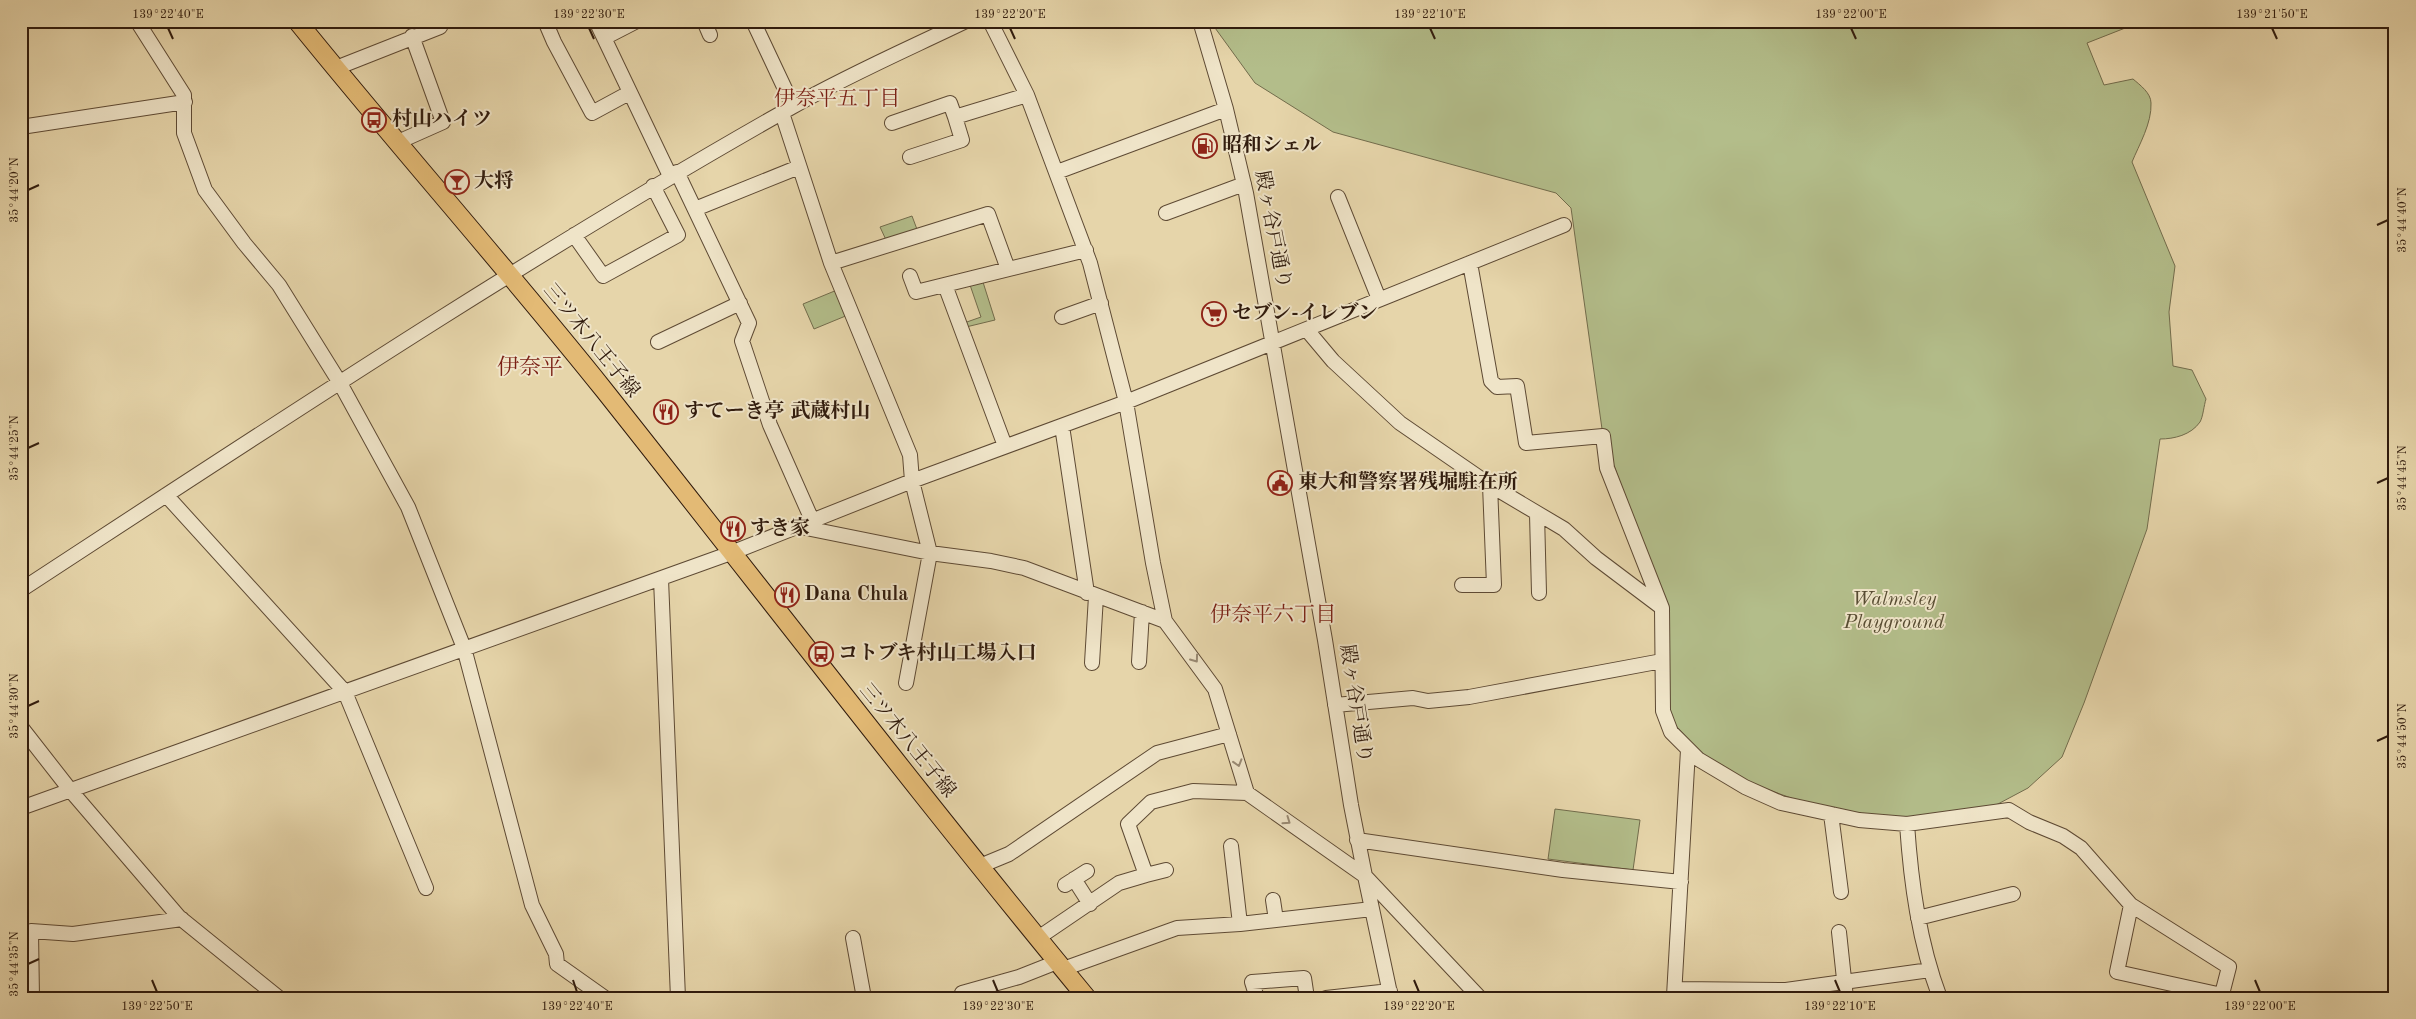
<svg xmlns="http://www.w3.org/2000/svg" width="2416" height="1019" viewBox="0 0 2416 1019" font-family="'Old Standard TT','Noto Serif JP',serif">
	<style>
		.green { fill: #b3bd8a; stroke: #726c4c }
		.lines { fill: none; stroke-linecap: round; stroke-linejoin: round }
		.minor-casing { stroke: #5e4a34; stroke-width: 16 }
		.major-casing { stroke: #301b0d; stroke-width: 20 }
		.minor { stroke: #efe4c8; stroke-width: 14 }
		.major { stroke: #e3ba75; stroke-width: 18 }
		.oneway { stroke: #998a74 }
		.ticks { fill: none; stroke: #301b0d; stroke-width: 2 }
		.labels { text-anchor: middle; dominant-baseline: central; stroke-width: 4; stroke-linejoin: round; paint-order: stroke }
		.poi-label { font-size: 20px; font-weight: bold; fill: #301b0d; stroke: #efe4c8; text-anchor: start }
		.street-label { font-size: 20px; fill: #301b0d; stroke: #efe4c8 }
		.park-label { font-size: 20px; font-style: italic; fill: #574c32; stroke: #efe4c8 }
		.neighbourhood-label { font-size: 21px; fill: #7a1f14; stroke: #efe4c8 }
		.quarter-label { font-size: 22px; fill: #7a1f14; stroke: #efe4c8 }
		.neatline { fill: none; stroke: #301b0d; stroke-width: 2 }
		.ticks-label { font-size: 12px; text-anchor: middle; fill: #301b0d }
	</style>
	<rect width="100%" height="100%" fill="#e6d5aa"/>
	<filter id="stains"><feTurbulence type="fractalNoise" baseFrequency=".004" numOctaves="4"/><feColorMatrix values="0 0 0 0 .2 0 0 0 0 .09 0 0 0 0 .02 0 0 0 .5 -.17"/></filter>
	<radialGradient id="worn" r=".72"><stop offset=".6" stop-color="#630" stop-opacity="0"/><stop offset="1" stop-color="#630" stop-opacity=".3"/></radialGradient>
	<path class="green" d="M 1210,21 L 2143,21 L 2087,43 L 2104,85 L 2133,79 C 2140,85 2151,93 2151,103 C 2152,123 2139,145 2132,162 L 2175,266 L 2169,312 L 2173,366 L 2192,370 L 2206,399 C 2204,405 2203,417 2200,422 C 2191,435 2174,439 2160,439 L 2147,529 L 2084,703 L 2062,757 L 2028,788 L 1981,813 L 1947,819 L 1844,817 L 1716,771 L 1663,711 L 1662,607 L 1644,547 L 1603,436 L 1571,208 L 1556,193 L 1333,132 L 1255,83 Z
		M 912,216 L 918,232 L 887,242 L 880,227 Z
		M 982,279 L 995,320 L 966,327 L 964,323 L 981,317 L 969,282 Z
		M 837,290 L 848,315 L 814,329 L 803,304 Z
		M 1555,809 L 1640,820 L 1633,870 L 1548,859 Z"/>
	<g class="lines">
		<defs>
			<path id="minor" d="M 137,21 L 184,95 L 184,133 L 205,190 L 244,243 L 279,285 L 340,383 L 408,507 L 464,648 L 532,905 L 556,954 L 557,964 L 605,998
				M 545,21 L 554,42 L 592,113 L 629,93
				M 596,21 L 670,176
				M 704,21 L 710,35
				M 753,21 L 793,106
				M 990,21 L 1027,95 L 1090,263 L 1126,402 L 1153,563 L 1165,621
				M 1200,21 L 1226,109 L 1246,193 L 1325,640 L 1351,805 L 1365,876 L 1480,998
				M 604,38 L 637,21
				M 336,68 L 440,27 L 443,21
				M 782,113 L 831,263 L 910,455 L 912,481 L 930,553 L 906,683
				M 892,123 L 950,103 L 955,117 L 1027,95
				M 21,127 L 185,102
				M 398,142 L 443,122 L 412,36
				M 910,157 L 962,140 L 955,117
				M 677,172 L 749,323 L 742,341 L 770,425 L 812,520
				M 1057,172 L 1226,109
				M 1338,197 L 1379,299
				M 695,209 L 799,167
				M 1166,213 L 1244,184
				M 574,235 L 603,276 L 678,235 L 653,186
				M 831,263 L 988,214 L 1008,269
				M 1470,263 L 1491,381 L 1497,387 L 1517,386 L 1526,443 L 1603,436 L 1607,468 L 1662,608 L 1663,711 L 1671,732 L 1698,759 L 1745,787 L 1781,803 L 1859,820 L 1907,824 L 2009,810 L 2029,822 L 2063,836 L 2081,848 L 2131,905 L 2229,967 L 2221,998
				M 910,276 L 916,292 L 1086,250
				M 945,285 L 1005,446
				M 1062,317 L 1101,303
				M 1307,330 L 1333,361 L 1400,423 L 1490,485 L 1564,529 L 1596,558 L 1661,607
				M 658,342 L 740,303
				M 1062,426 L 1087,593
				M 166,495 L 345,692 L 426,888
				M 1537,514 L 1539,593
				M 796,526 L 930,553 L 991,561 L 1024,568 L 1165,621 L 1215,689 L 1247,793
				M 661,579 L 678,998
				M 1462,585 L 1494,585 L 1490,485
				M 21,590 C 275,424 528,256 792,107 C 848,75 908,49 966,21
				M 1139,662 L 1142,612
				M 1092,663 L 1096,596
				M 1335,705 L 1413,698 L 1428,701 L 1469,697 L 1662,661
				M 21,727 L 71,791 L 179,917 L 279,998
				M 21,808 L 731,553 L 912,481 L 1126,402 L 1564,225
				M 1831,814 L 1841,892
				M 1907,824 C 1911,883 1919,942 1940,998
				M 1357,840 L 1563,870 L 1681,882
				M 1231,846 L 1240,924
				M 980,866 L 1009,854 L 1157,753 L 1229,734
				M 1146,875 L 1166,870
				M 1074,879 L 1090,904
				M 1065,885 L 1087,871
				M 1273,900 L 1276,920
				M 2131,905 L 2117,972 L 2222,995
				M 1918,918 L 2013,894
				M 1839,932 L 1846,998
				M 853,938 L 864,998
				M 1038,938 L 1119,883 L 1146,875 L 1128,824 L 1151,802 L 1193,791 L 1247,793 L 1365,876 L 1391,998
				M 1063,969 L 1177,928 L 1240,924 L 1372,909
				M 1675,989 L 1786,990 L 1930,970
				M 1674,996 L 1688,750
				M 32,998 L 31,931 L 73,934 L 182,919
				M 963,998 L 962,993 L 1019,977 L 1057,962
				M 1257,998 L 1252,982 L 1304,978 L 1307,998
				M 1326,998 L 1390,991"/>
			<path id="major" d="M 297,21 C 398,146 504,265 604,390 C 765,593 922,798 1087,998"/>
		</defs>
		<use href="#minor" class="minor-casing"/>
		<use href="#major" class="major-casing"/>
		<use href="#minor" class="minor"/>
		<use href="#major" class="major"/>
	</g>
	<defs><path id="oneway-chevron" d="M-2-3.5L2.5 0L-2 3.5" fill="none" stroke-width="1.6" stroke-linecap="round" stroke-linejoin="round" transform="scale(1.25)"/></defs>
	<g class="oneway">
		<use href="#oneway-chevron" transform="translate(1195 659) rotate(54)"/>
		<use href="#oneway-chevron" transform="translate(1238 763) rotate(73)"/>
		<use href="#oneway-chevron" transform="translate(1287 821) rotate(35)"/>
	</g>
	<path class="ticks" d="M 168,28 L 173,39M 589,28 L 594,39M 1010,28 L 1015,39M 1430,28 L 1435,39M 1851,28 L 1856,39M 2272,28 L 2277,39M 28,190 L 39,185M 2377,225 L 2388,220M 28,448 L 39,443M 2377,483 L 2388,478M 28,706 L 39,701M 2377,741 L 2388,736M 28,964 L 39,959M 152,980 L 157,992M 573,980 L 577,992M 993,980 L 998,992M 1414,980 L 1419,992M 1835,980 L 1840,992M 2255,980 L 2260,992"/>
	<defs>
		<symbol id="bus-ring" viewBox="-11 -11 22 22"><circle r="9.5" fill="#efe4c8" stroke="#8f2418" stroke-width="1.5"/><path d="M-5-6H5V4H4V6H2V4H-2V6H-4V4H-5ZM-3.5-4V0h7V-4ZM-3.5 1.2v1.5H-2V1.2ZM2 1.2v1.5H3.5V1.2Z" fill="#8f2418"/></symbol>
		<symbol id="fuel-ring" viewBox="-11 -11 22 22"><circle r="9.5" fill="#efe4c8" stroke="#8f2418" stroke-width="1.5"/><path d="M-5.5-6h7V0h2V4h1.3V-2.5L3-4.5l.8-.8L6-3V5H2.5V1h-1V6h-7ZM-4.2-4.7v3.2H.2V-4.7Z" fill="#8f2418"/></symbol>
		<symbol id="bar-ring" viewBox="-11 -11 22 22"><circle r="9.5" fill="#efe4c8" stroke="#8f2418" stroke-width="1.5"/><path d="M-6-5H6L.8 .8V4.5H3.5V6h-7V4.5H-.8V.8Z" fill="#8f2418"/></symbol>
		<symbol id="supermarket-ring" viewBox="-11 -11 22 22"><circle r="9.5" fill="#efe4c8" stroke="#8f2418" stroke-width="1.5"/><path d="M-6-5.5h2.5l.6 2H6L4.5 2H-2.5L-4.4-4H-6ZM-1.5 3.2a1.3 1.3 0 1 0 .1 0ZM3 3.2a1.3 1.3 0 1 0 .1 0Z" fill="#8f2418"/></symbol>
		<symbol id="restaurant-ring" viewBox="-11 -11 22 22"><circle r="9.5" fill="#efe4c8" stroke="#8f2418" stroke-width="1.5"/><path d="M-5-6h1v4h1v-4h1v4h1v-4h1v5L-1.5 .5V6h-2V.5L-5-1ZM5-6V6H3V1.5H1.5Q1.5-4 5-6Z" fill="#8f2418"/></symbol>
		<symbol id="civic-ring" viewBox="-11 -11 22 22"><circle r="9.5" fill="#efe4c8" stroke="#8f2418" stroke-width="1.5"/><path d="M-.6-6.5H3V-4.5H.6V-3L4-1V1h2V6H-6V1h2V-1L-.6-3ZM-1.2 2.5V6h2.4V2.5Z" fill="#8f2418"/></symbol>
	</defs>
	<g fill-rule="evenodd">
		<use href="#bus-ring" x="360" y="106" width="28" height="28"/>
		<use href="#fuel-ring" x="1191" y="132" width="28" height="28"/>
		<use href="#bar-ring" x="443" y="168" width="28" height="28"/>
		<use href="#supermarket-ring" x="1200" y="300" width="28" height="28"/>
		<use href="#restaurant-ring" x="652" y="398" width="28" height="28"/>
		<use href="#civic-ring" x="1266" y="469" width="28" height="28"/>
		<use href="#restaurant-ring" x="719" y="515" width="28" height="28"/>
		<use href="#restaurant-ring" x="773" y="581" width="28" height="28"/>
		<use href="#bus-ring" x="807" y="640" width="28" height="28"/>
	</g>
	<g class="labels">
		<g class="poi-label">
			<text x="392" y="120">村山ハイツ</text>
			<text x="1222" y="146">昭和シェル</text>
			<text x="474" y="182">大将</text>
			<text x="1232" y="314">セブン-イレブン</text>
			<text x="684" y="412">すてーき亭 武蔵村山</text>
			<text x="1298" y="483">東大和警察署残堀駐在所</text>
			<text x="750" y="529">すき家</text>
			<text x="804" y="595">Dana Chula</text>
			<text x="838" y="654">コトブキ村山工場入口</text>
		</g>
		<g class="street-label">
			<text transform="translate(1272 230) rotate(79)">殿ヶ谷戸通り</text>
			<text transform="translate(591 341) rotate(51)">三ツ木八王子線</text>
			<text transform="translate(1355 704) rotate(81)">殿ヶ谷戸通り</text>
			<text transform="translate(907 741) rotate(51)">三ツ木八王子線</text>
		</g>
		<g class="park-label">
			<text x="1894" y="600">Walmsley<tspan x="1894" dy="23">Playground</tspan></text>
		</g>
		<g class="neighbourhood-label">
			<text x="837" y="99">伊奈平五丁目</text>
			<text x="1273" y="615">伊奈平六丁目</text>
		</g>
		<g class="quarter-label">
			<text x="530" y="368">伊奈平</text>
		</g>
	</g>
	<rect width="2416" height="1019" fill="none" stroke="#e6d5aa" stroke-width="55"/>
	<rect x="28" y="28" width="2360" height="964" class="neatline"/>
	<g class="ticks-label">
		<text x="168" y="18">139°22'40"E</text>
		<text x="589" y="18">139°22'30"E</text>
		<text x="1010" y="18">139°22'20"E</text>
		<text x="1430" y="18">139°22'10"E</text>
		<text x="1851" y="18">139°22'00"E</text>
		<text x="2272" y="18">139°21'50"E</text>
		<text transform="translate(14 190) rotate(-90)" y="4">35°44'20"N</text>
		<text transform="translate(2402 220) rotate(-90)" y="4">35°44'40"N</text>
		<text transform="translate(14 448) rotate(-90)" y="4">35°44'25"N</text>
		<text transform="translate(2402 478) rotate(-90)" y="4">35°44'45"N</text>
		<text transform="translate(14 706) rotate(-90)" y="4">35°44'30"N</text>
		<text transform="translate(2402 736) rotate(-90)" y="4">35°44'50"N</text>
		<text transform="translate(14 964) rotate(-90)" y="4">35°44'35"N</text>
		<text x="157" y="1010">139°22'50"E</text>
		<text x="577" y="1010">139°22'40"E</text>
		<text x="998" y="1010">139°22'30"E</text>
		<text x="1419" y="1010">139°22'20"E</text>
		<text x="1840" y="1010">139°22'10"E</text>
		<text x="2260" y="1010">139°22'00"E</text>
	</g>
	<rect width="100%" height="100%" filter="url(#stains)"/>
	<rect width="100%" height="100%" fill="url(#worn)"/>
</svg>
